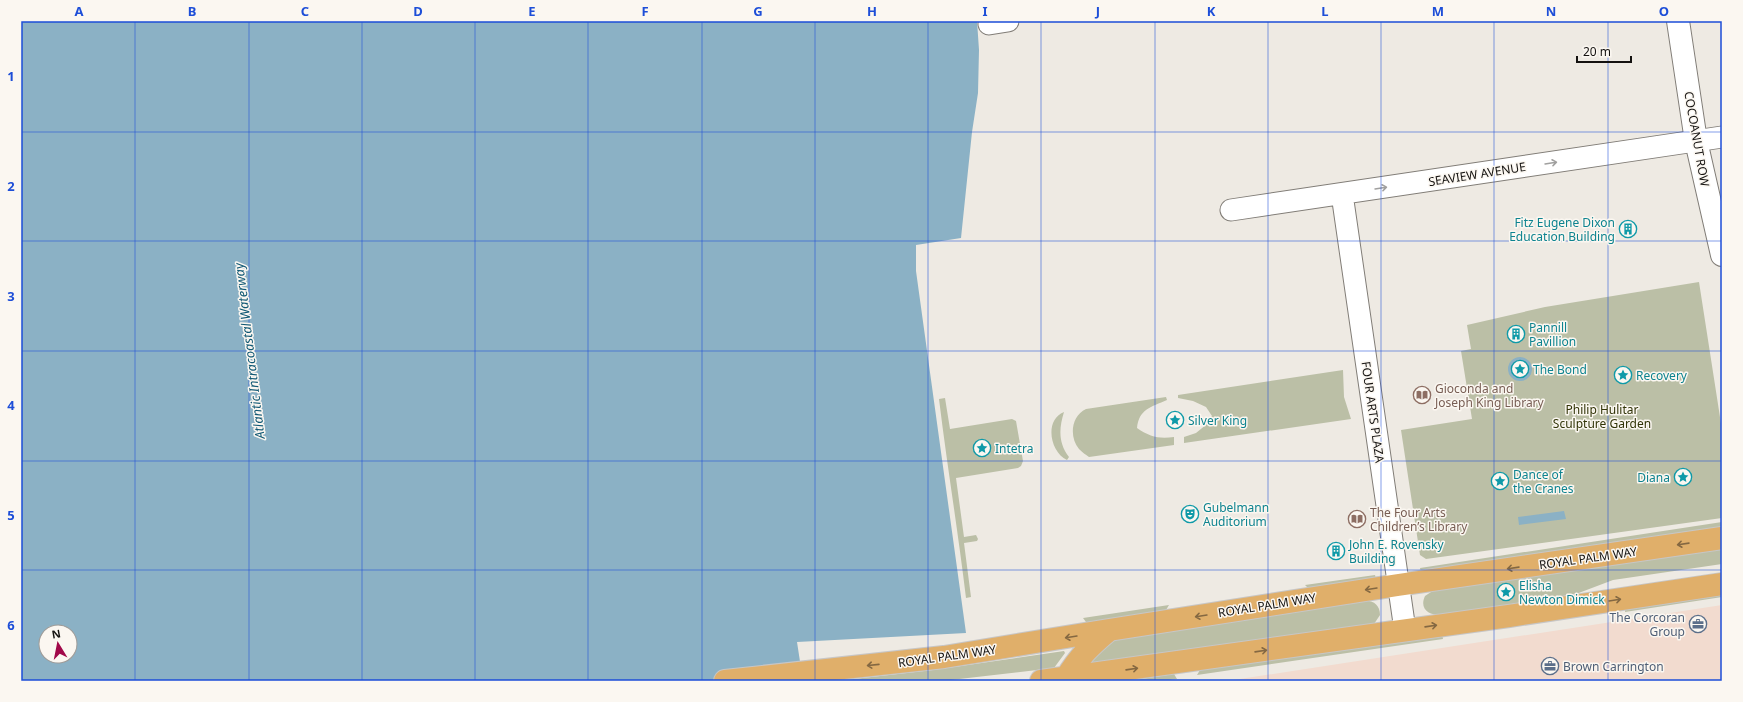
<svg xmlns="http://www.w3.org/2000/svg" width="1743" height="702" viewBox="0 0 1743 702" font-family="'Noto Sans',sans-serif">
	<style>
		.commercial { fill: #f2dbcf }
		.green { fill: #bbbfa6 }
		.water { fill: #8bb1c5; fill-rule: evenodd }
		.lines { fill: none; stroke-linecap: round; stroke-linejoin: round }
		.street-casing { stroke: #817d77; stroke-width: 23 }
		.secondary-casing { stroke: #817d77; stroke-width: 24 }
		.primary-casing { stroke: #c7c6c6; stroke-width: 24 }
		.street { stroke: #fff; stroke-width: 21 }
		.secondary { stroke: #fff; stroke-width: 22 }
		.primary { stroke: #e0af6a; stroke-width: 22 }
		.oneway { stroke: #a1a09f }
		.oneway2 { stroke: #846842 }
		.grid { fill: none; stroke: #1d4ed8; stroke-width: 1; stroke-opacity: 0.55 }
		.labels { text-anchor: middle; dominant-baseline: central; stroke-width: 3; stroke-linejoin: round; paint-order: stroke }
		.street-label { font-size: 12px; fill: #141210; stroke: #fbf7f1 }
		.culture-label { font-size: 12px; fill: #0d838f; stroke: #fbf7f1; text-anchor: start }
		.education-label { font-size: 12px; fill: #785e54; stroke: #fbf7f1; text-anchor: start }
		.park-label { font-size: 12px; fill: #303306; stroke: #fbf7f1 }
		.service-label { font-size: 12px; fill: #4e5e75; stroke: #fbf7f1; text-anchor: end }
		.water-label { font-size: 13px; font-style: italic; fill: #105874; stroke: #fbf7f1 }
		.neatline { fill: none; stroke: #1d4ed8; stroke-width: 1.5 }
		.grid-label { font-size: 13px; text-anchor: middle; font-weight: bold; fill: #1d4ed8 }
	</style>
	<rect width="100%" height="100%" fill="#eeeae3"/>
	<path class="commercial" d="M 1722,605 L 1722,681 L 1227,681 Z"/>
	<path class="green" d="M 1699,282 L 1722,430 L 1722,518 L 1426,559 L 1420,555 L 1401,430 L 1472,419 L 1461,351 L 1471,349 L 1467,325 L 1545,307 Z
		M 1343,370 L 1344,397 L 1351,419 L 1184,443 L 1184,437 L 1196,433 L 1207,424 L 1208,420 L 1212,416 L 1206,407 L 1193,401 L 1178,398 L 1178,395 Z
		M 1166,397 L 1167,400 C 1151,407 1139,409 1137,428 C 1150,437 1159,439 1174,437 L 1174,445 L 1089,457 C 1086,455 1082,452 1079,449 C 1069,437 1071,416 1086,409 Z
		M 945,398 L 950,429 L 1012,419 L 1016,421 L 1023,461 L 1021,466 L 1018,468 L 956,478 L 964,537 L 976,535 L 978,539 L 977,541 L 964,543 L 971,597 L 966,598 C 958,531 947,465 939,399 Z
		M 1064,412 C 1059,428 1058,443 1069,457 L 1067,460 C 1050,452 1044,420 1064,412 Z
		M 1722,522 L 1722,527 L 1421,572 L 1420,568 Z
		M 1722,548 L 1722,564 L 1613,580 L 1576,594 L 1440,615 C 1429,615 1419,609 1425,596 L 1434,590 Z
		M 1375,575 L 1376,579 L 1309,589 L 1305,585 Z
		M 1722,593 L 1722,597 L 1625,612 L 1625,608 Z
		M 1364,601 C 1373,600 1380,605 1380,615 L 1374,624 L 1141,659 L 1086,663 L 1111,641 L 1117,639 Z
		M 1169,605 L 1166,610 L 1089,622 L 1086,622 L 1083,618 Z
		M 1442,634 L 1443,639 L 1197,675 L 1200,670 Z
		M 1064,651 L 1065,653 L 1054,668 L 942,681 L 836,681 L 933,670 Z
		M 1174,674 L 1177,679 L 1161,681 L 1128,681 Z"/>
	<path class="water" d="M 21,21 L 977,21 L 979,50 L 978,93 L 972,132 L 961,238 L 916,245 L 916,271 L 966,633 L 797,642 L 803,681 L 21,681 ZM 46,632 L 70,632 L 70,656 L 46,656 Z
		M1508 369a12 12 0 1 1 24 0a12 12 0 1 1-24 0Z
		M 1564,511 L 1566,519 L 1519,525 L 1518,517 Z"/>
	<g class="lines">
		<defs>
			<path id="street" d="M 989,24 L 1008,21
				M 1342,194 L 1405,630
				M 1231,210 L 1722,137"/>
			<path id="secondary" d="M 1678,21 L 1696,141 L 1722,255"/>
			<path id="primary" d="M 1066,678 C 1078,658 1090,646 1108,631
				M 725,681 L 944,657 L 1109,630 L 1398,585 L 1722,538
				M 1041,681 L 1509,616 L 1722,584"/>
		</defs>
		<use href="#street" class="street-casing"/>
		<use href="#secondary" class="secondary-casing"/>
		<use href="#primary" class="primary-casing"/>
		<use href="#street" class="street"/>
		<use href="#secondary" class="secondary"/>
		<use href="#primary" class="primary"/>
	</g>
	<defs><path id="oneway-shaft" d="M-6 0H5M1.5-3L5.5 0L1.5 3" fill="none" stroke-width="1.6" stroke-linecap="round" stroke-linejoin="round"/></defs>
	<g class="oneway">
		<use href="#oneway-shaft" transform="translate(1551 163) rotate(-9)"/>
		<use href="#oneway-shaft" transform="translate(1381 188) rotate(-9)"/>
	</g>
	<g class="oneway2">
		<use href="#oneway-shaft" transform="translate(1683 544) rotate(172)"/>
		<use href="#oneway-shaft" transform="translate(1513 568) rotate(172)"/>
		<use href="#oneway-shaft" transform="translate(1371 589) rotate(171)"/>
		<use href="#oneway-shaft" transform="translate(1615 600) rotate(-9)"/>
		<use href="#oneway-shaft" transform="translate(1201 616) rotate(171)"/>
		<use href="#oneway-shaft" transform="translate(1431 626) rotate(-8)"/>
		<use href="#oneway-shaft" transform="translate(1071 637) rotate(171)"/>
		<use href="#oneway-shaft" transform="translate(1261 651) rotate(-8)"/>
		<use href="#oneway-shaft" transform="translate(873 665) rotate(174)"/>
		<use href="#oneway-shaft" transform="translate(1132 669) rotate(-8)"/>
	</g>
	<path class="grid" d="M 135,21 L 135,681M 249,21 L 249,681M 362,21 L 362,681M 475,21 L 475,681M 588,21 L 588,681M 702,21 L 702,681M 815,21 L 815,681M 928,21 L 928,681M 1041,21 L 1041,681M 1155,21 L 1155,681M 1268,21 L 1268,681M 1381,21 L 1381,681M 1494,21 L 1494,681M 1608,21 L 1608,681M 21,132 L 1722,132M 21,241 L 1722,241M 21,351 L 1722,351M 21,461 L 1722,461M 21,570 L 1722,570"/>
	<defs>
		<symbol id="building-ring" viewBox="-11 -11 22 22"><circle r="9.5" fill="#fbf7f1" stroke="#0f9aa8" stroke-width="1.5"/><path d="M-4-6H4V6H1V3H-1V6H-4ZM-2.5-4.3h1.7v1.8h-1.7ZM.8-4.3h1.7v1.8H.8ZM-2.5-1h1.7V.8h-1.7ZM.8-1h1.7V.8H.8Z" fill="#0f9aa8"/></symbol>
		<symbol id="sight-ring" viewBox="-11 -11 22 22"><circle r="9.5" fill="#fbf7f1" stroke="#0f9aa8" stroke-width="1.5"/><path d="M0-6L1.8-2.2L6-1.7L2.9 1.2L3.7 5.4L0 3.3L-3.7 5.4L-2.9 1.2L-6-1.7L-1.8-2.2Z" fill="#0f9aa8"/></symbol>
		<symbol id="library-ring" viewBox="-11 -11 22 22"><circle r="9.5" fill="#fbf7f1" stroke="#8d6e63" stroke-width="1.5"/><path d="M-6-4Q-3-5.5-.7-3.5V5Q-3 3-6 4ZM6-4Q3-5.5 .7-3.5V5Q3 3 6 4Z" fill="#8d6e63"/></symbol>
		<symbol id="theatre-ring" viewBox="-11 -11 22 22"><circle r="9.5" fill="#fbf7f1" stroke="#0f9aa8" stroke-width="1.5"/><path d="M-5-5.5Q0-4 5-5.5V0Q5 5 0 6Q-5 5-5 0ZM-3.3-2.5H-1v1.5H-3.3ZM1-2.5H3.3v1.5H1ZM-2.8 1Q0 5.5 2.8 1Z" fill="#0f9aa8"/></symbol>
		<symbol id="office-ring" viewBox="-11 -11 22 22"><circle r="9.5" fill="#fbf7f1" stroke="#5c6f8a" stroke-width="1.5"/><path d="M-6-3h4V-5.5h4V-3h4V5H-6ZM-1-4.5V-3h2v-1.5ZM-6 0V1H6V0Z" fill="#5c6f8a"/></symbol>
	</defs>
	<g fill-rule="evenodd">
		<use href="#building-ring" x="1618" y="219" width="20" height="20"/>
		<use href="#building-ring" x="1506" y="324" width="20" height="20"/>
		<use href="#sight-ring" x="1510" y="359" width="20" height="20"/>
		<use href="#sight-ring" x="1613" y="365" width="20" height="20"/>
		<use href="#library-ring" x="1412" y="385" width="20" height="20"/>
		<use href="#sight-ring" x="1165" y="410" width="20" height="20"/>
		<use href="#sight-ring" x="972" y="438" width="20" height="20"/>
		<use href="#sight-ring" x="1673" y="467" width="20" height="20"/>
		<use href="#sight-ring" x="1490" y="471" width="20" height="20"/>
		<use href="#theatre-ring" x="1180" y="504" width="20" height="20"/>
		<use href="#library-ring" x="1347" y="509" width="20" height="20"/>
		<use href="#building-ring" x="1326" y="541" width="20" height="20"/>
		<use href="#sight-ring" x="1496" y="582" width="20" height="20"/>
		<use href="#office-ring" x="1688" y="614" width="20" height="20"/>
		<use href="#office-ring" x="1540" y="656" width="20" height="20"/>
	</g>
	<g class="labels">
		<g class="street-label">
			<text transform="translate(1697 139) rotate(80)">COCOANUT ROW</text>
			<text transform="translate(1477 174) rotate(-9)">SEAVIEW AVENUE</text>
			<text transform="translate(1373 412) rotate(82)">FOUR ARTS PLAZA</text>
			<text transform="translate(1588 558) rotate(-8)">ROYAL PALM WAY</text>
			<text transform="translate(1267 605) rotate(-9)">ROYAL PALM WAY</text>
			<text transform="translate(947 656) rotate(-8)">ROYAL PALM WAY</text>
		</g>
		<g class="culture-label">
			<text x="1615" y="222" text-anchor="end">Fitz Eugene Dixon<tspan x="1615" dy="14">Education Building</tspan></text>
			<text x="1529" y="327">Pannill<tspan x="1529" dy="14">Pavillion</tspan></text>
			<text x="1533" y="369">The Bond</text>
			<text x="1636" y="375">Recovery</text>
			<text x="1188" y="420">Silver King</text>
			<text x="995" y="448">Intetra</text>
			<text x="1513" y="474">Dance of<tspan x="1513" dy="14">the Cranes</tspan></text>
			<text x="1670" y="477" text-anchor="end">Diana</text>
			<text x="1203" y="507">Gubelmann<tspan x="1203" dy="14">Auditorium</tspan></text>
			<text x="1349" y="544">John E. Rovensky<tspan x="1349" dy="14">Building</tspan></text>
			<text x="1519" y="585">Elisha<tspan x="1519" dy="14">Newton Dimick</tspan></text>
		</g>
		<g class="education-label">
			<text x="1435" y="388">Gioconda and<tspan x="1435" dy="14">Joseph King Library</tspan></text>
			<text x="1370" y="512">The Four Arts<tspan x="1370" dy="14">Children’s Library</tspan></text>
		</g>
		<g class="park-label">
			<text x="1602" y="409">Philip Hulitar<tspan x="1602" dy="14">Sculpture Garden</tspan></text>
		</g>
		<g class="service-label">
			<text x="1685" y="617">The Corcoran<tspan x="1685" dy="14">Group</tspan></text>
			<text x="1563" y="666" text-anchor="start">Brown Carrington</text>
		</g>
		<g class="water-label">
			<text transform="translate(249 351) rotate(-97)">Atlantic Intracoastal Waterway</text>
		</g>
	</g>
	<rect width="1743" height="702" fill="none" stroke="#fbf7f1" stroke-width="44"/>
	<g transform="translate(58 644) rotate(350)"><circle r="19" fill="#fbf7f1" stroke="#9f9b97"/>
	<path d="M0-3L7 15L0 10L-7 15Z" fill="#a10849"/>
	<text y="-6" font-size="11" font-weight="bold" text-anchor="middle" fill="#141210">N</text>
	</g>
	<path d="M1577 56v6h54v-6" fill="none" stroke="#141210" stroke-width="2"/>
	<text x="1583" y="56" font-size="12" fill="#141210" stroke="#fbf7f1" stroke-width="3" paint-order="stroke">20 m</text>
	<rect x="22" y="22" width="1699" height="658" class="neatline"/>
	<g class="grid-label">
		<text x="79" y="16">A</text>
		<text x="192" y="16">B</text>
		<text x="305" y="16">C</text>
		<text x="418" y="16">D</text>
		<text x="532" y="16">E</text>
		<text x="645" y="16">F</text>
		<text x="758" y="16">G</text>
		<text x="872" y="16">H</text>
		<text x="985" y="16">I</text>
		<text x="1098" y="16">J</text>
		<text x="1211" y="16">K</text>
		<text x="1325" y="16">L</text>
		<text x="1438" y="16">M</text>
		<text x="1551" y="16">N</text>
		<text x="1664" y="16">O</text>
		<text x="11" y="81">1</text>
		<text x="11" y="191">2</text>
		<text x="11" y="301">3</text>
		<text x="11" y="410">4</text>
		<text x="11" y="520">5</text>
		<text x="11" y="630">6</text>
	</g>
</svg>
